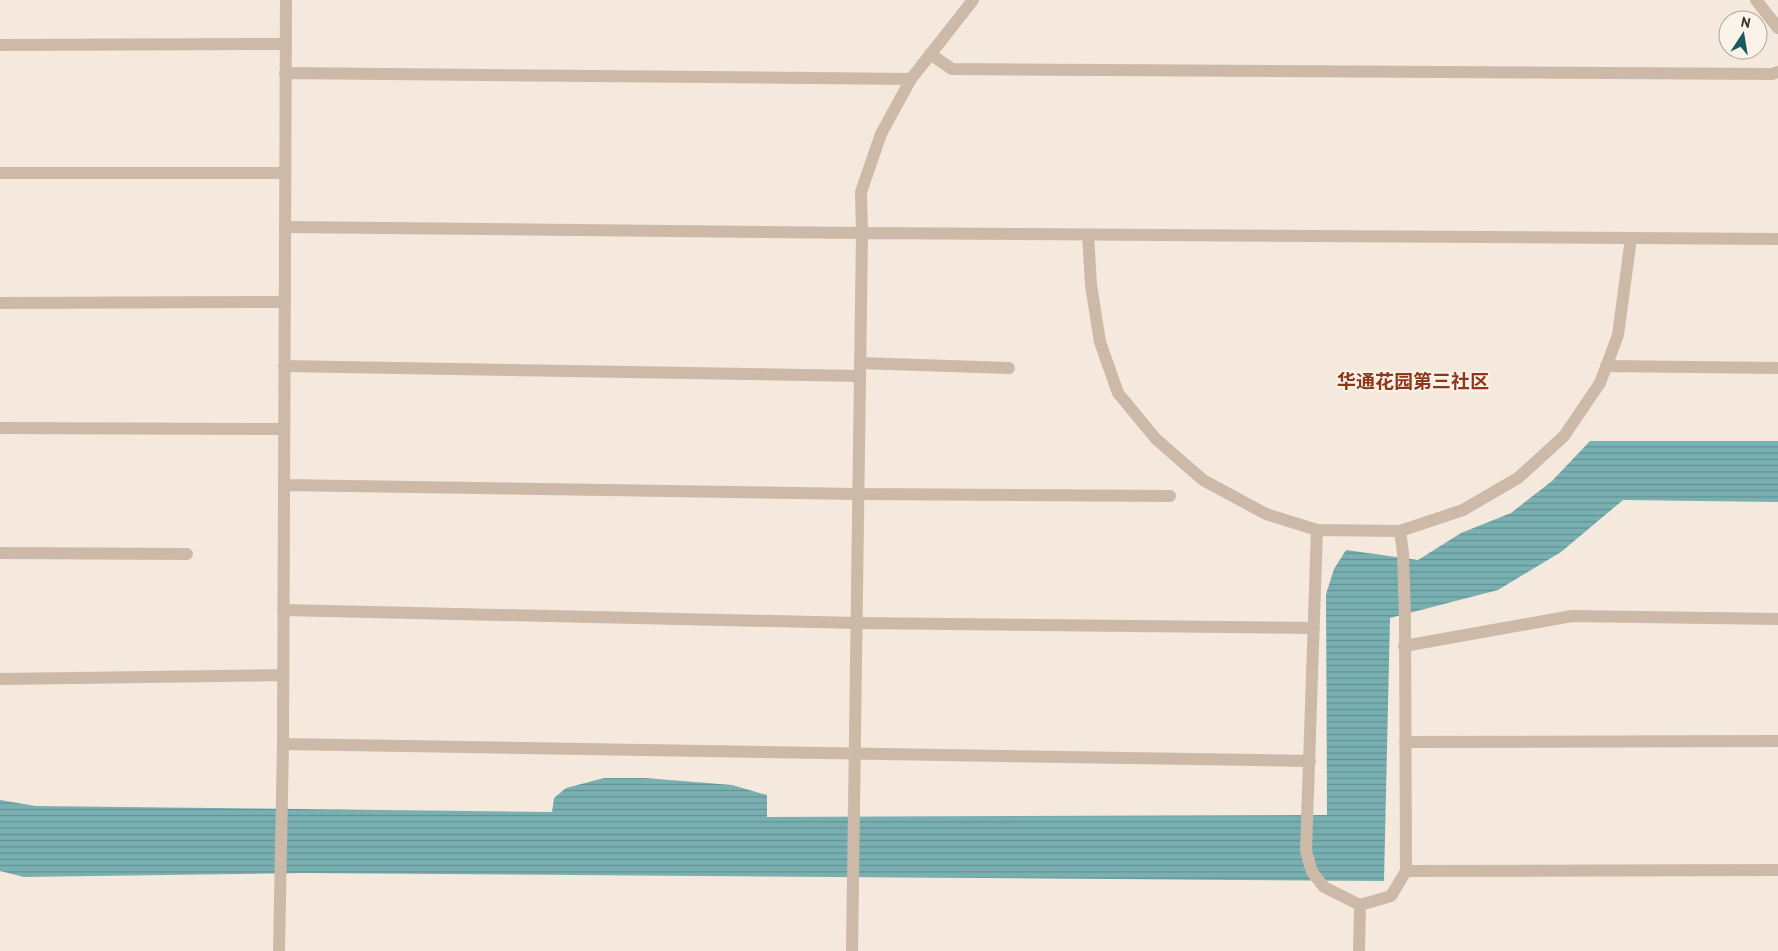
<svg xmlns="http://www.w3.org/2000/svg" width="1778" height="951" viewBox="0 0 1778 951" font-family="'PT Sans','Noto Sans SC',sans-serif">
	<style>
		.water { fill: url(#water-rules) }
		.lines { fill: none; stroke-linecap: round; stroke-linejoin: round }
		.lane { stroke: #cdb9a7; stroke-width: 12 }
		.street { stroke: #cdb9a7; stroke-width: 12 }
		.labels { text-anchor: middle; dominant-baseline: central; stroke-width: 4; stroke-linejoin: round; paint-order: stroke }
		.neighbourhood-label { font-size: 19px; font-weight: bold; fill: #8e371b; stroke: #fbf3e9 }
	</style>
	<defs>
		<pattern id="water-rules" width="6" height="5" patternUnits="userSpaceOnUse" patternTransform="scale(1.25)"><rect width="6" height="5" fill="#79b1b3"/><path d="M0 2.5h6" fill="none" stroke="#649092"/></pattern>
	</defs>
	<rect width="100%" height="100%" fill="#f4e9dc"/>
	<path class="water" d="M 1590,441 L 1778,441 L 1778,502 L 1623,500 L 1561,552 L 1498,590 L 1390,618 L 1384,881 L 303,873 L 24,877 L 0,871 L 0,800 L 36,806 L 552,812 L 554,798 L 566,788 L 604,778 L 645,778 L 732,785 L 767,795 L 767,817 L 1327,815 L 1326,594 L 1334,569 L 1346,550 L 1418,560 L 1461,533 L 1511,513 L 1552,481 Z"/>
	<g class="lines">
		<path class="lane" d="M 1756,0 L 1778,28
			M 0,45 L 286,44
			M 930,54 L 952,69 L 1772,74 L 1778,72
			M 285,73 L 911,79
			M 0,173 L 285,173
			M 862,233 L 861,192 L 881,134 L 911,79 L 973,0
			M 1088,235 L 1091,285 L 1100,342 L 1118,393 L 1156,439 L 1203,480 L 1266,514 L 1317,530 L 1400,531 L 1463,510 L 1518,478 L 1564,436 L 1600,383 L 1618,335 L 1631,238
			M 0,303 L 285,302
			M 860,363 L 1009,368
			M 284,366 L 860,376
			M 1606,366 L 1778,368
			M 0,428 L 284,429
			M 284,485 L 859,494 L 1170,496
			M 1317,530 L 1306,851 L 1312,872 L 1324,887 L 1360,905 L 1391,896 L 1406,871 L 1405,620 L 1403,553 L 1400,531
			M 0,553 L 187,554
			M 283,610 L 857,623 L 1314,628
			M 1404,646 L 1572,616 L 1778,619
			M 0,679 L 283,675
			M 1405,742 L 1778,741
			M 283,744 L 1310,761
			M 1406,871 L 1778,870
			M 279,951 L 283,744 L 286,0
			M 1359,951 L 1360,905"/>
		<path class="street" d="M 285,227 L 862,233 L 1778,239
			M 852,951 L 862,233"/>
	</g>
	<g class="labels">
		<g class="neighbourhood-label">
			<text x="1413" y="381">华通花园第三社区</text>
		</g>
	</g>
	<g transform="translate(1743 35) rotate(12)"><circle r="24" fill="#fbf3e9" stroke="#ada49c"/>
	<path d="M0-4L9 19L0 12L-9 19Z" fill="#1a595e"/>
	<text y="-8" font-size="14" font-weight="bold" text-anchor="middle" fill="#392d28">N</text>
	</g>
</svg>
